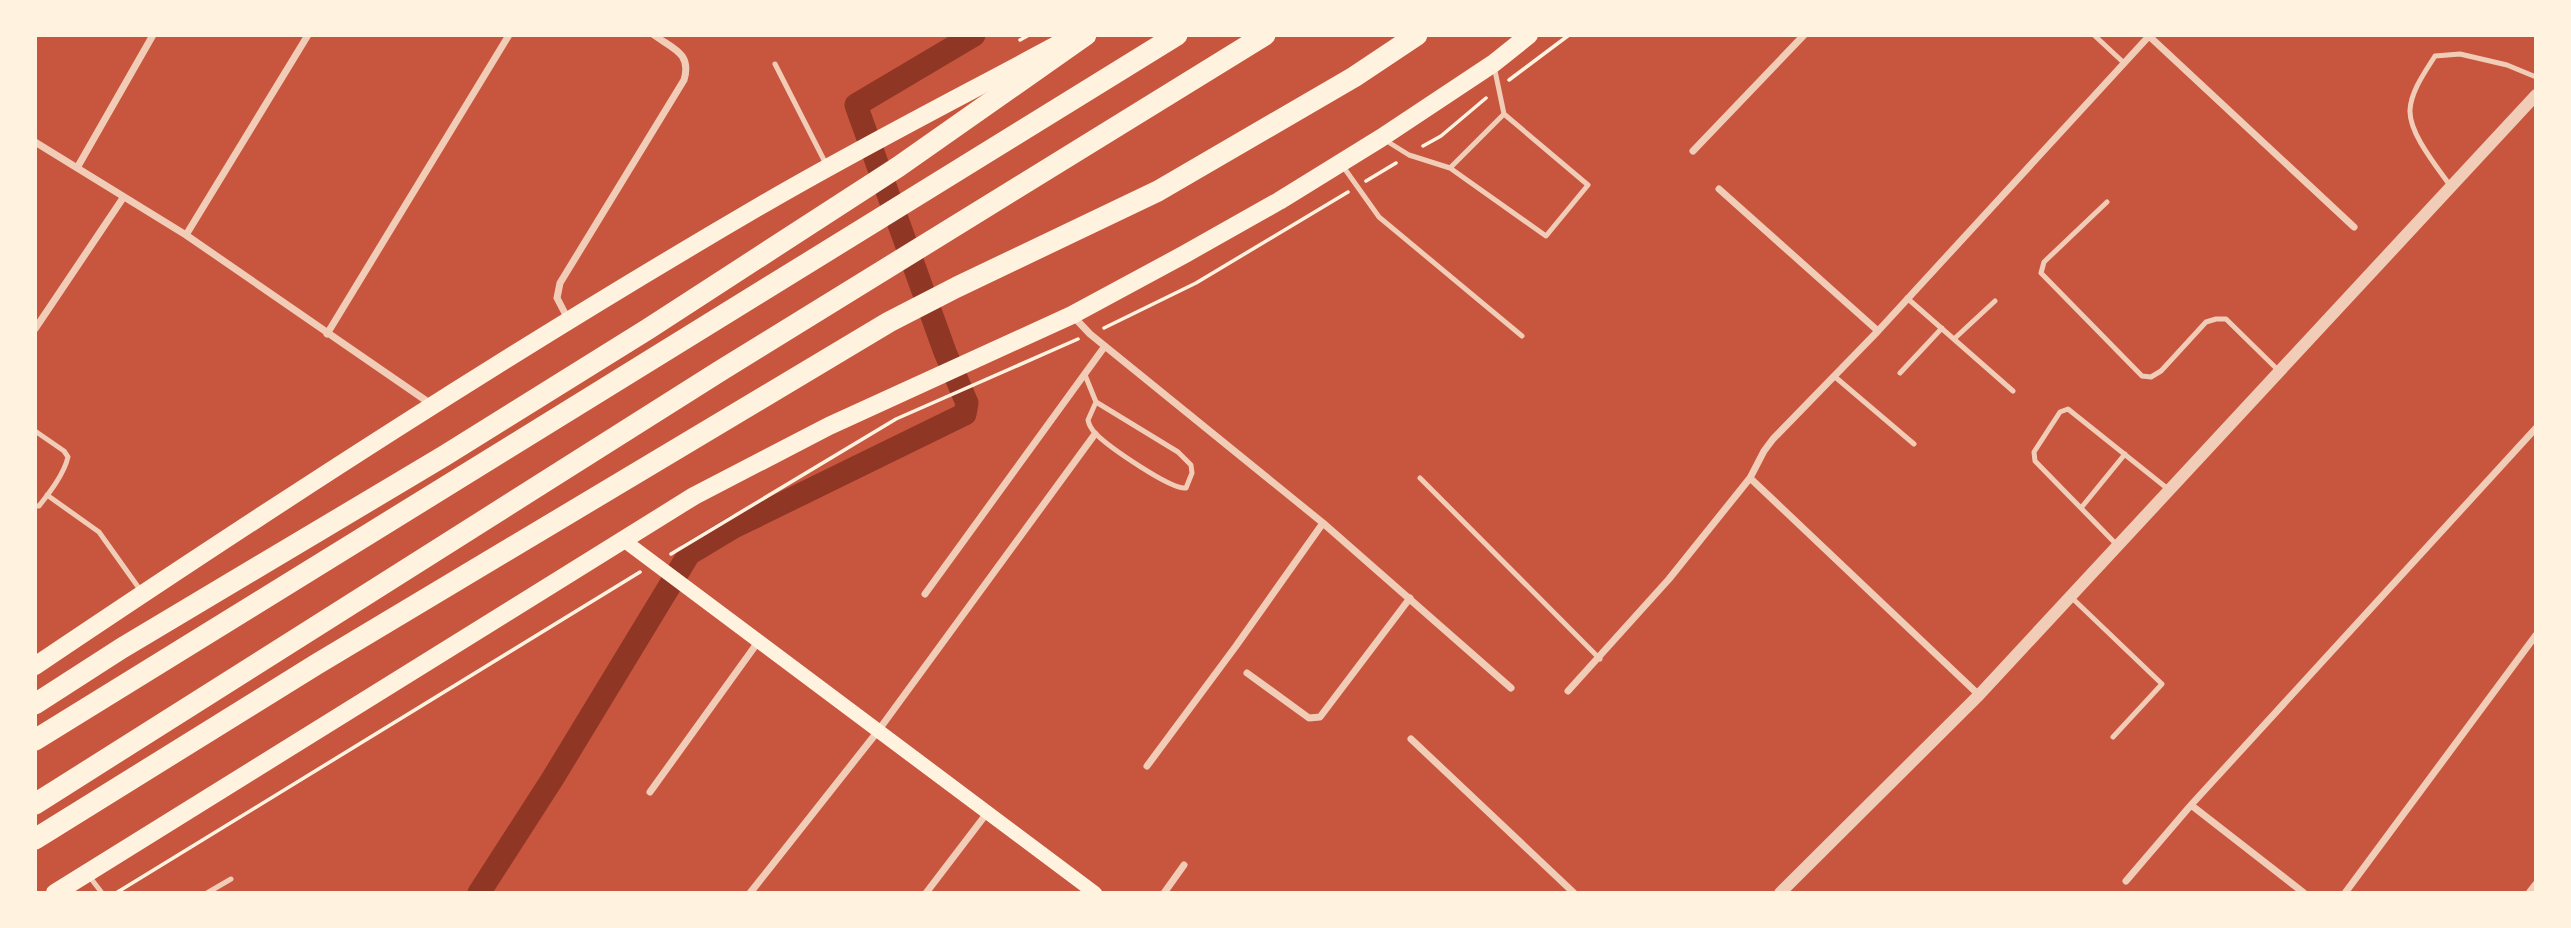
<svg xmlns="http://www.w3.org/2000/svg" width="2571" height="928" viewBox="0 0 2571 928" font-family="'PT Sans',sans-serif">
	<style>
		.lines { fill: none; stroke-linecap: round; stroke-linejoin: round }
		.canal { stroke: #8f3625; stroke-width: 23 }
		.path { stroke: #fff3e0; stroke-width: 3.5 }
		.service { stroke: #f1ccb7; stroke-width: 5 }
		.minor { stroke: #f1ccb7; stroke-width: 7 }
		.tertiary { stroke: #f1ccb7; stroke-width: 12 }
		.secondary { stroke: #fff3e0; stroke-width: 14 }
		.primary { stroke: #fff3e0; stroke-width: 18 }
		.motorway { stroke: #fff3e0; stroke-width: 21 }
	</style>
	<rect width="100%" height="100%" fill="#c8553d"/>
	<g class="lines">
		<path class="canal" d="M 479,893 L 553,778 L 689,554 L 734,527 L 965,414 L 967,403 L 945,352 L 856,105 L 974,35"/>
		<path class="path" d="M 1020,40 L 1029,35
			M 1509,80 L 1569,35
			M 1423,146 L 1441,136 L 1486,98
			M 1366,181 L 1396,163
			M 1104,328 L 1196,283 L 1348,192
			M 671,554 L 896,419 L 1078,339
			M 116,893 L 640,572"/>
		<path class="service" d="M 2094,35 L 2124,63
			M 775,64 L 826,164
			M 1385,140 L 1409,155 L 1450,168 L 1504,114 L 1494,66
			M 1342,165 L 1379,217 L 1522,336
			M 1450,168 L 1546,236 L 1588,185 L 1504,114
			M 2451,187 C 2438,168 2409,134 2410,110 C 2411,91 2425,72 2435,56 L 2460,54 L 2507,65 L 2536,77
			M 2107,202 L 2044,262 L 2041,273 L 2142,376 L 2151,377 L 2161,371 L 2206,322 L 2216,319 L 2226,319 L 2279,371
			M 1907,298 L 2013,391
			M 1954,339 L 1995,301
			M 1900,373 L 1942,328
			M 1085,375 L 1096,402 L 1178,452 L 1191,465 L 1192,473 L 1186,488 C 1171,490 1109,447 1096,434 C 1092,430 1089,425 1088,420 L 1096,402
			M 1834,376 L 1914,444
			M 35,431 L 64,451 L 68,457 C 64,474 50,492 39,506 L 35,506
			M 1420,478 L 1600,659
			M 47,495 L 99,532 L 141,591
			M 2081,508 L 2125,454
			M 2117,545 L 2035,461 L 2034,452 L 2060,412 L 2068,409 L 2168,489
			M 2070,596 L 2162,684 L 2113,737
			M 89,876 L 102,893
			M 207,893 L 231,879"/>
		<path class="minor" d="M 2149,36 L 2354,227
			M 35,142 L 186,235 L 431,404
			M 1693,151 L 1804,35
			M 77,168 L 153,35
			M 1719,189 L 1878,331
			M 186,235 L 308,35
			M 1072,315 L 1090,334 L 1323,523 L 1511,688
			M 568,319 L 557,298 L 560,283 L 684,80 C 692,53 673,49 654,35
			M 35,329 L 123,198
			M 327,334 L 509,35
			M 1750,478 L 1979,695
			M 925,594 L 1105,346
			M 1247,673 L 1309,718 L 1320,717 L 1410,598
			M 1568,691 L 1669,579 L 1750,478 L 1764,451 L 1773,439 L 1878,331 L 2150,35
			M 1411,739 L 1574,893
			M 1147,766 L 1236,646 L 1323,523
			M 650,792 L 758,642
			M 2191,805 L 2304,893
			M 2126,881 L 2191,805 L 2536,428
			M 750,893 L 878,731 L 1095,434
			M 926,893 L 987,813
			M 1164,893 L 1184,865
			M 2345,893 L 2536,635
			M 2529,893 L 2536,884"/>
		<path class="tertiary" d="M 1780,893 L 1979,695 L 2536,95"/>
		<path class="secondary" d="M 622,539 L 1095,893"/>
		<path class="primary" d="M 35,666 C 273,506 513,350 760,206 C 859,148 962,96 1064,41
			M 55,893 L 694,496 L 829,426 L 1072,315 L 1185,254 L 1279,201 L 1381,138 L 1494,63 L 1529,35"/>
		<path class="motorway" d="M 35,704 L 122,648 L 444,456 L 648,329 L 898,167 L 1086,35
			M 35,740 L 1177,35
			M 35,804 L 720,371 L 1265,35
			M 35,839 L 317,664 L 889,322 L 957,287 L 1158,191 L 1354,77 L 1417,35"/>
	</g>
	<rect width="2571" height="928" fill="none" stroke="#fff3e0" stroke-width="74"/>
</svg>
